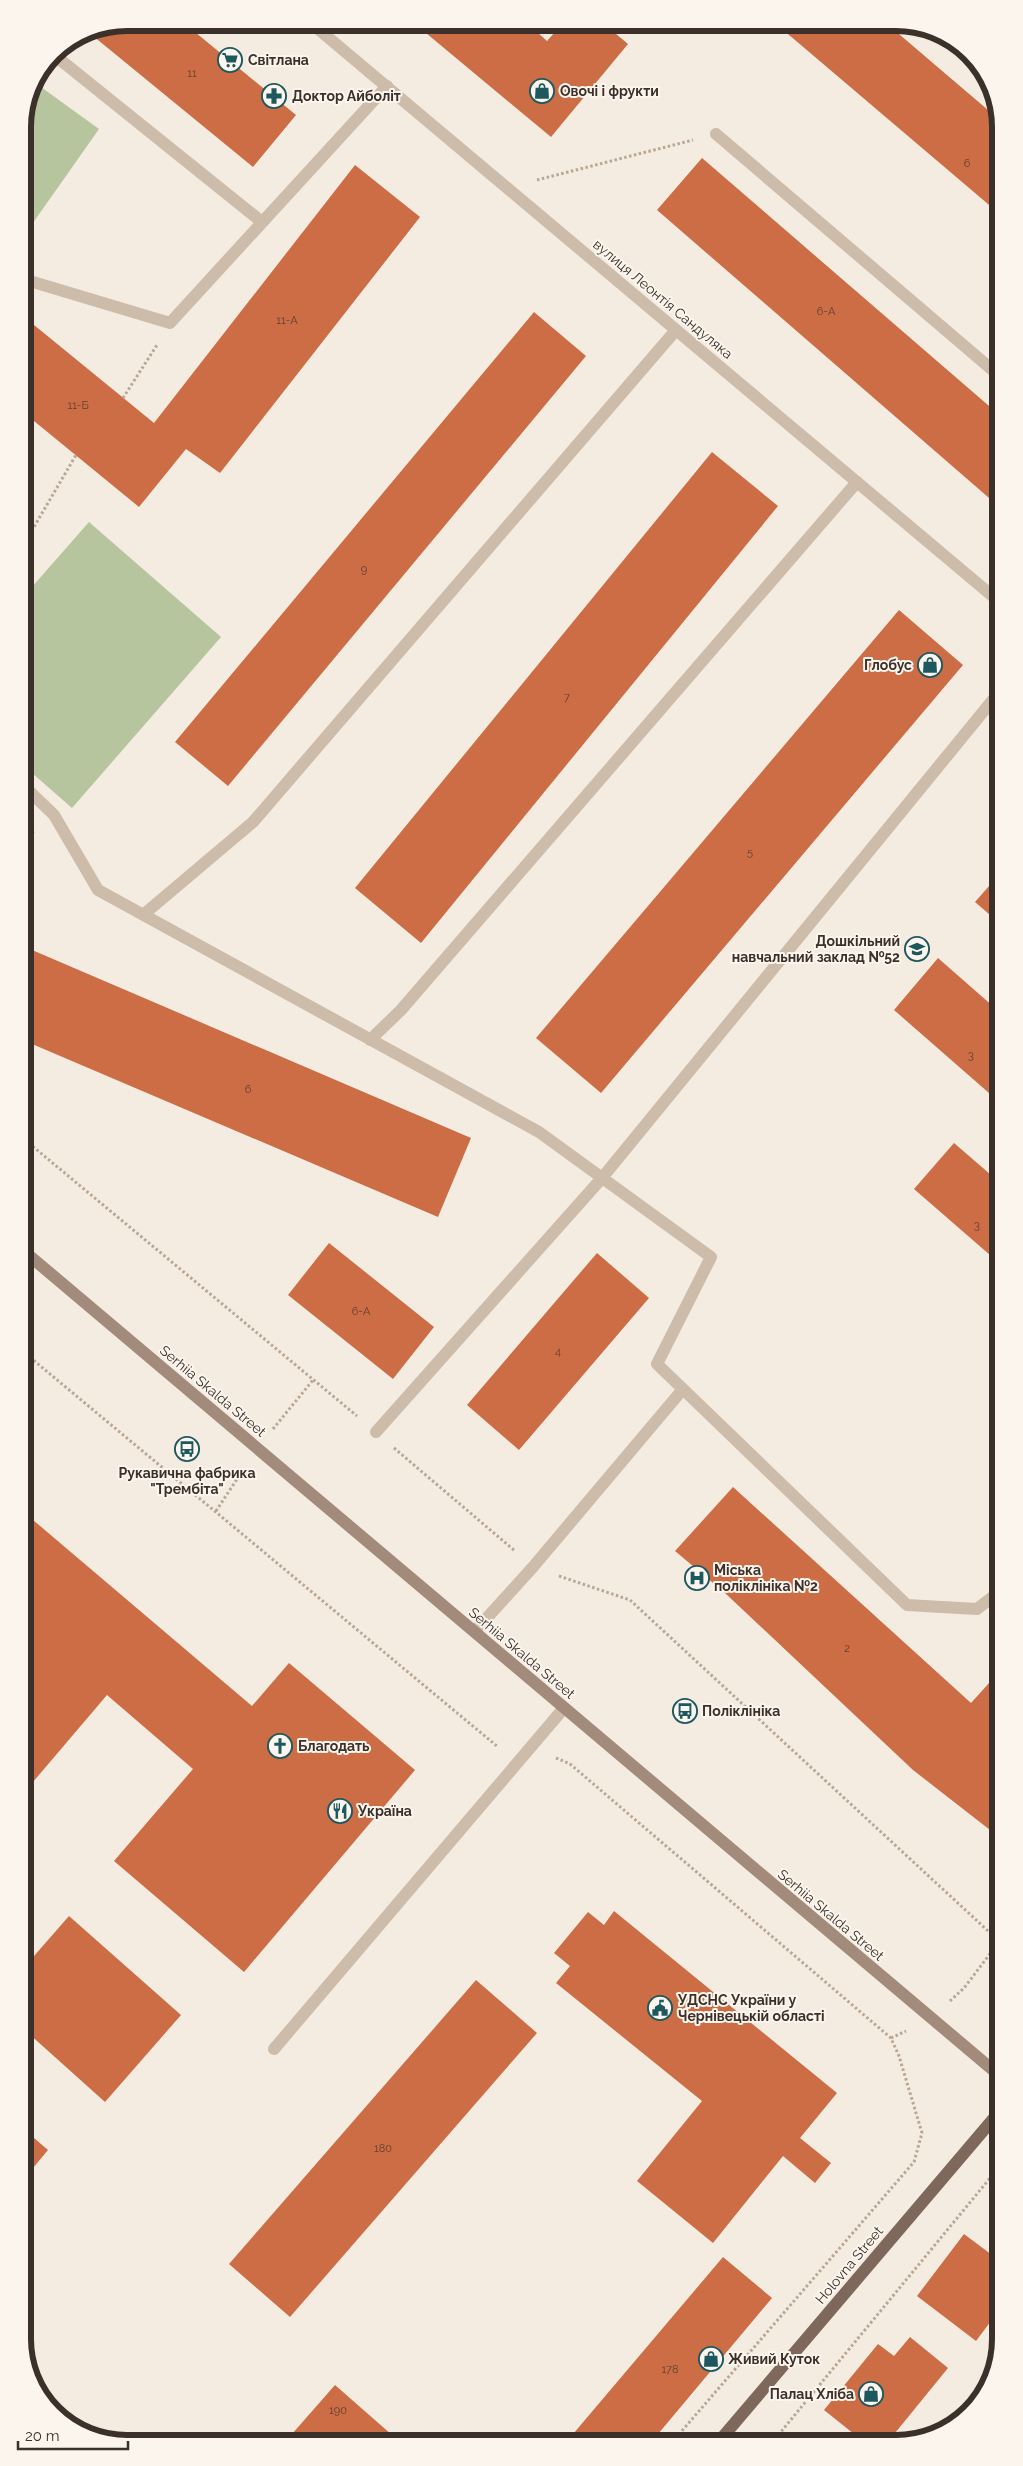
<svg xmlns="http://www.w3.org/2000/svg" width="1023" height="2466" viewBox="0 0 1023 2466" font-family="Raleway,sans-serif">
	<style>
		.park { fill: #b6c59e }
		.building { fill: #cc6d46 }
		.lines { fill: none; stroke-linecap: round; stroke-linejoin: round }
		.path { stroke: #baa694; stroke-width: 3; stroke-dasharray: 2.5 2.5; stroke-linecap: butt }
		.lane { stroke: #cebcaa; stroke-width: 12 }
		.street { stroke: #cebcaa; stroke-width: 12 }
		.secondary { stroke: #a28b7b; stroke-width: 12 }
		.primary { stroke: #7e685b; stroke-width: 12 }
		.labels { text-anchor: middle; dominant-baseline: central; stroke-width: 4; stroke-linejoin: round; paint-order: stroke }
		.number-label { font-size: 11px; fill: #5f3f31 }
		.poi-label { font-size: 14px; font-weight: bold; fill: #3b302a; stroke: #fbf5ed; text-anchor: start }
		.street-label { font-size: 14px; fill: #3b302a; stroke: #fbf5ed }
		.rim { fill: none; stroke: #3b302a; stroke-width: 6 }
	</style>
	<rect width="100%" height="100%" fill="#f4ece0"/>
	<path class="park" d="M 34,82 L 99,129 L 23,237 C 23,201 15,110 34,82 Z
		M 89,522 L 221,637 L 72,808 L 24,766 L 24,596 Z"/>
	<path class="building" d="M 127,22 L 184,23 L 296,115 L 253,167 L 87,31 Z
		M 414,23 L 527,23 L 547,41 L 563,23 L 603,23 L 628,44 L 551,137 Z
		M 775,23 L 886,23 L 995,116 L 995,210 Z
		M 702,158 L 996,412 L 996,504 L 657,210 Z
		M 355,165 L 420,217 L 220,473 L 186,449 L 139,507 L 23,412 L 23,316 L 154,423 Z
		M 534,312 L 586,356 L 228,786 L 175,742 Z
		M 712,452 L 778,506 L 421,943 L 355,888 Z
		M 899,610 L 963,665 L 601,1093 L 536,1038 Z
		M 997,877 L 997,921 L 975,902 Z
		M 25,947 L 471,1138 L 438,1217 L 25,1041 Z
		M 938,958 L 995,1008 L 997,1006 L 997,1100 L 894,1010 Z
		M 954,1143 L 998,1181 L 998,1262 L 914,1189 Z
		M 329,1243 L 434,1327 L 393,1379 L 288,1295 Z
		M 597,1253 L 649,1298 L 519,1450 L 467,1405 Z
		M 733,1487 L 971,1703 L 999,1672 L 999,1837 L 913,1770 L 725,1593 L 675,1551 Z
		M 26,1514 L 252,1706 L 289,1663 L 415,1770 L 244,1972 L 114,1861 L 193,1769 L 107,1695 L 27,1789 Z
		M 614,1911 L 837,2093 L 800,2138 L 831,2163 L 815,2183 L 783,2156 L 713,2243 L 637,2181 L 702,2101 L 556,1983 L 570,1966 L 554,1953 L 588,1912 L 604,1925 Z
		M 69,1916 L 181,2015 L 105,2102 L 27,2032 L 27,1964 Z
		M 476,1980 L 537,2033 L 290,2317 L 229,2264 Z
		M 27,2132 L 48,2150 L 28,2174 Z
		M 964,2234 L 1000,2261 L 1000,2309 L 976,2341 L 917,2296 Z
		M 723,2257 L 772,2298 L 653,2440 L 568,2440 Z
		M 910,2337 L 948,2368 L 891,2438 L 859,2438 L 824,2410 L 878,2344 L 894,2356 Z
		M 335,2385 L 392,2435 L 387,2442 L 285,2442 Z"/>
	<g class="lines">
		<path class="path" d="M 537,180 L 693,140
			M 123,398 L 157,345
			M 24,544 L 76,455
			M 24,839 L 34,831
			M 25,1140 L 357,1416
			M 26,1354 L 498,1747
			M 273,1429 L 313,1380
			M 394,1448 L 515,1551
			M 216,1511 L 243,1470
			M 559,1576 L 630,1600 L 1000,1942
			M 556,1758 L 570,1764 L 891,2038 L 899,2056 L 922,2133 L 914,2162 L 674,2440
			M 950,2001 L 964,1988 L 999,1942
			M 891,2038 L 906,2031
			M 775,2439 L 1000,2166"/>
		<path class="lane" d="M 53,54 L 262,222
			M 716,134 L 996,373
			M 23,279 L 170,323 L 387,86
			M 24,786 L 54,815 L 98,890 L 539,1132 L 711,1257 L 657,1364 L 907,1605 L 977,1609 L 999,1592
			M 143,915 L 253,822 L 676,330
			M 370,1040 L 401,1010 L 857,482
			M 376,1432 L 602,1178 L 996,696
			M 475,1631 L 533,1567 L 683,1389
			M 274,2049 L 564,1708"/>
		<path class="street" d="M 311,23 L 996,599"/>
		<path class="secondary" d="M 25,1252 L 1000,2076"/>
		<path class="primary" d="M 721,2439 L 1000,2111"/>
	</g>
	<defs>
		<symbol id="supermarket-ring" viewBox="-11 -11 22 22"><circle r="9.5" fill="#fbf5ed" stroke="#1d585f" stroke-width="1.5"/><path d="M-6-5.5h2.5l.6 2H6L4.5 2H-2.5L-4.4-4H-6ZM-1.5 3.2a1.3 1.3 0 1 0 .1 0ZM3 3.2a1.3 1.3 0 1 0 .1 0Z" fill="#1d585f"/></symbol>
		<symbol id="shop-ring" viewBox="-11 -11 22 22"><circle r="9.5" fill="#fbf5ed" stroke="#1d585f" stroke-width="1.5"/><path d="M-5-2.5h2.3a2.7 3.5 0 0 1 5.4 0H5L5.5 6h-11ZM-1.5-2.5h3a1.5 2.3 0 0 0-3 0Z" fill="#1d585f"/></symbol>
		<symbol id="pharmacy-ring" viewBox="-11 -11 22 22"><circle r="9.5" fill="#fbf5ed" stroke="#1d585f" stroke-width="1.5"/><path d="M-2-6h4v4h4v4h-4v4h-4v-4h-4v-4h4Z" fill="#1d585f"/></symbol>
		<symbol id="school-ring" viewBox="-11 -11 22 22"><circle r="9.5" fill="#fbf5ed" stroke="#1d585f" stroke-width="1.5"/><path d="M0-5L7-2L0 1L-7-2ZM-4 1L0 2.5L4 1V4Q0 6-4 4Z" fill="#1d585f"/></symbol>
		<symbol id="bus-ring" viewBox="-11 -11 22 22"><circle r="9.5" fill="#fbf5ed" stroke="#1d585f" stroke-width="1.5"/><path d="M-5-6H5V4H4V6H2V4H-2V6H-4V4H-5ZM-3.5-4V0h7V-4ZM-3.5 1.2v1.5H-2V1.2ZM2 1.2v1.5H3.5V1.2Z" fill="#1d585f"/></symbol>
		<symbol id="hospital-ring" viewBox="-11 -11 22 22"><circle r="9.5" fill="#fbf5ed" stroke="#1d585f" stroke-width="1.5"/><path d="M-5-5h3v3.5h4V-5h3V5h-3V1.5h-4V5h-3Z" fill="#1d585f"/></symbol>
		<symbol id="church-ring" viewBox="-11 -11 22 22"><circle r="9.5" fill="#fbf5ed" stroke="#1d585f" stroke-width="1.5"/><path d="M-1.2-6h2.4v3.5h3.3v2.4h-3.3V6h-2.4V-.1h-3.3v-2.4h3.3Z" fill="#1d585f"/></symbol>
		<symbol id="restaurant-ring" viewBox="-11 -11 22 22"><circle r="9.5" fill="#fbf5ed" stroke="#1d585f" stroke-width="1.5"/><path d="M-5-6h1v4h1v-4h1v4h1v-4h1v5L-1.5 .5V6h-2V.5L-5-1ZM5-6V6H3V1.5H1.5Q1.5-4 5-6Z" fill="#1d585f"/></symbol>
		<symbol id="civic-ring" viewBox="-11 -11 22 22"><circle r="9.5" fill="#fbf5ed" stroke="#1d585f" stroke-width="1.5"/><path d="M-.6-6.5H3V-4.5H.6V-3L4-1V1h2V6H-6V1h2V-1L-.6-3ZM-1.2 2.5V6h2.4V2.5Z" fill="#1d585f"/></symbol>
	</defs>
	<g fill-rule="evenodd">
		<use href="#supermarket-ring" x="216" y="46" width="28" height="28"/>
		<use href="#shop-ring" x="528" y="77" width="28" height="28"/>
		<use href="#pharmacy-ring" x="260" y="82" width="28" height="28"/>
		<use href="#shop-ring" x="916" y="651" width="28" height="28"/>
		<use href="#school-ring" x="903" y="935" width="28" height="28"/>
		<use href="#bus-ring" x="173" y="1435" width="28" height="28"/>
		<use href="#hospital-ring" x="683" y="1564" width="28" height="28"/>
		<use href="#bus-ring" x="671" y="1697" width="28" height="28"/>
		<use href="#church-ring" x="266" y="1732" width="28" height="28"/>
		<use href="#restaurant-ring" x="326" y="1797" width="28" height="28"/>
		<use href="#civic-ring" x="646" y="1994" width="28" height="28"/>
		<use href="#shop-ring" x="697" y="2345" width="28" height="28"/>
		<use href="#shop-ring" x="857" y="2380" width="28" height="28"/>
	</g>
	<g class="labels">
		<g class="number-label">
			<text x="192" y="73">11</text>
			<text x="967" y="163">6</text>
			<text x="826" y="311">6-А</text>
			<text x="287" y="320">11-А</text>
			<text x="78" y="405">11-Б</text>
			<text x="364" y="569">9</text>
			<text x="567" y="697">7</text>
			<text x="750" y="852">5</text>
			<text x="971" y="1055">3</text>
			<text x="248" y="1089">6</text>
			<text x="977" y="1225">3</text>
			<text x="361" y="1311">6-А</text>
			<text x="558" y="1351">4</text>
			<text x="847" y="1648">2</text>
			<text x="383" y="2148">180</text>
			<text x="670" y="2369">178</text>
			<text x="338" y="2410">190</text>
		</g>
		<g class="poi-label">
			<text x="248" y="60">Світлана</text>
			<text x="560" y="91">Овочі і фрукти</text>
			<text x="292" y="96">Доктор Айболіт</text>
			<text x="912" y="665" text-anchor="end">Глобус</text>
			<text x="900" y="941" text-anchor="end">Дошкільний<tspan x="900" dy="16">навчальний заклад №52</tspan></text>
			<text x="187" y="1473" text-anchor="middle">Рукавична фабрика<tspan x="187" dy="16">"Трембіта"</tspan></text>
			<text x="714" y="1570">Міська<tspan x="714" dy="16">поліклініка №2</tspan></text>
			<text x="702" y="1711">Поліклініка</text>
			<text x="298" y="1746">Благодать</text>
			<text x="358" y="1811">Україна</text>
			<text x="678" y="2000">УДСНС України у<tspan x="678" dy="16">Чернівецькій області</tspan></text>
			<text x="728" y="2359">Живий Куток</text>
			<text x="854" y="2394" text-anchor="end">Палац Хліба</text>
		</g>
		<g class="street-label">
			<text transform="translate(663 299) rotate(40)">вулиця Леонтія Сандуляка</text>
			<text transform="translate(213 1391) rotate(40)">Serhiia Skalda Street</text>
			<text transform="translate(522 1653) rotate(40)">Serhiia Skalda Street</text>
			<text transform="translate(831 1915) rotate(40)">Serhiia Skalda Street</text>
			<text transform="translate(849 2265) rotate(-50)">Holovna Street</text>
		</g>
	</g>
	<path d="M0 0H1023V2466H0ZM127 31H896A96 96 0 0 1 992 127V2339A96 96 0 0 1 896 2435H127A96 96 0 0 1 31 2339V127A96 96 0 0 1 127 31Z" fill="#fbf5ed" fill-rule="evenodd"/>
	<path class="rim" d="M127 31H896A96 96 0 0 1 992 127V2339A96 96 0 0 1 896 2435H127A96 96 0 0 1 31 2339V127A96 96 0 0 1 127 31Z"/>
	<path d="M18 2441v8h110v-8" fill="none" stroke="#3b302a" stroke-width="2.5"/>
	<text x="25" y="2441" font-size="15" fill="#3b302a" stroke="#fbf5ed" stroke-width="4" paint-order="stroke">20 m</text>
</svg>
